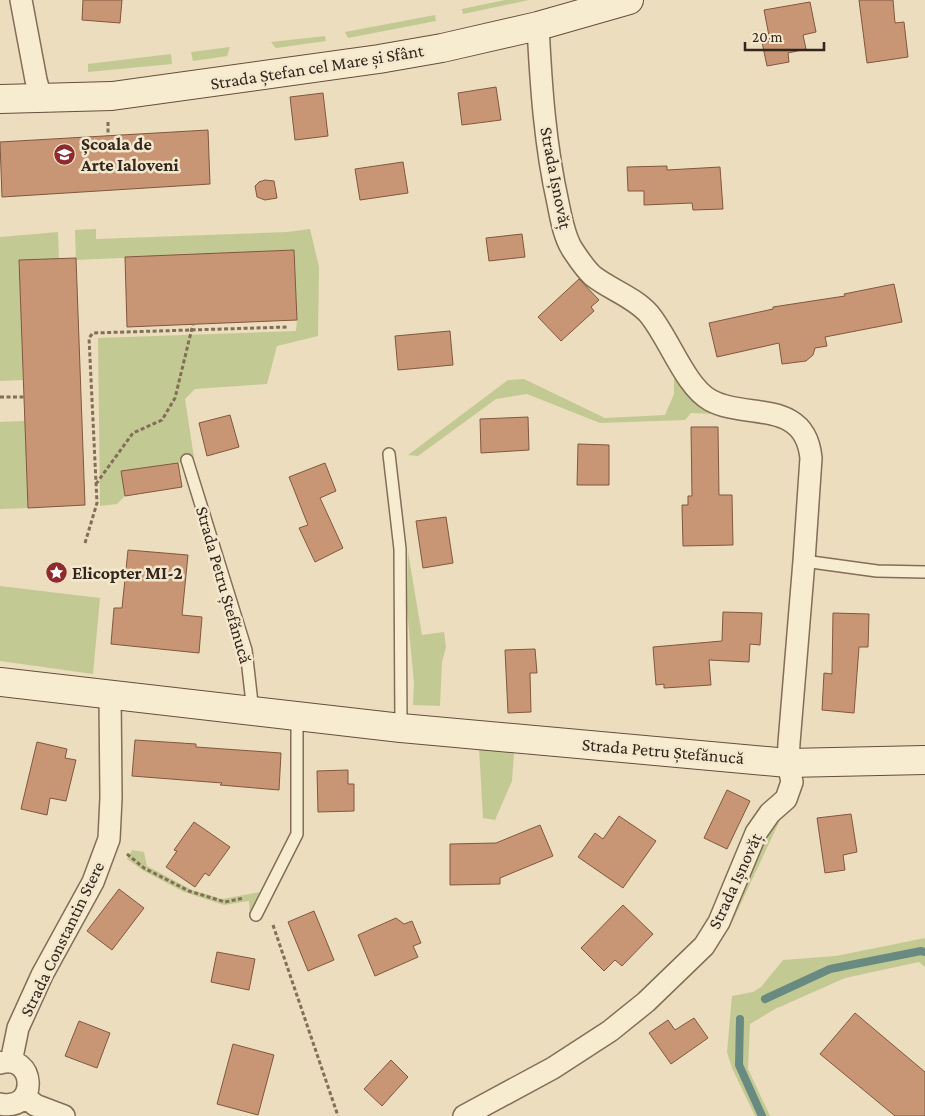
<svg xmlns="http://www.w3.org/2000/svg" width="925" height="1116" viewBox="0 0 925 1116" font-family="'Crimson Pro',serif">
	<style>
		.green { fill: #c3c993 }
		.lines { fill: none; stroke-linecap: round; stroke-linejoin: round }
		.stream { stroke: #698a81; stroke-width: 8 }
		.building { fill: #c99675; stroke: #81573e }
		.service-casing { stroke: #836e57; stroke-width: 14 }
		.minor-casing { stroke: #836e57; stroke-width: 24 }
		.secondary-casing { stroke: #644f3b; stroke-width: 30 }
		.path { stroke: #836e57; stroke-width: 3; stroke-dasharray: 4 2.5; stroke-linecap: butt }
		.service { stroke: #f7ebd0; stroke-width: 11 }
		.minor { stroke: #f7ebd0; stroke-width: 21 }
		.secondary { stroke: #f7ebd0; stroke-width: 28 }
		.labels { text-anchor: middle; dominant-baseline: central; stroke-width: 5; stroke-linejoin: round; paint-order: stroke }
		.street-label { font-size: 18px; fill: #33261c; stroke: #f3e7cd }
		.poi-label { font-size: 18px; font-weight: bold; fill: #33261c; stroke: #f3e7cd; text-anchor: start }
	</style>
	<rect width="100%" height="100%" fill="#ebddbe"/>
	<path class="green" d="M 505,0 L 529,0 L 463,14 L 462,9 Z
		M 435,15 L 436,21 L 348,38 L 345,32 Z
		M 325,36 L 326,41 L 276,48 L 271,42 Z
		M 230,47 L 227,56 L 193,61 L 191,52 Z
		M 171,54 L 172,64 L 88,72 L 88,64 Z
		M 96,229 L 96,239 L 287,232 L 310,229 L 319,267 L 318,336 L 277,346 L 267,384 L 195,389 L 185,399 L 194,458 L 178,463 L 122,471 L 125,496 L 117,504 L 100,506 L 98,338 L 296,331 L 297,320 L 294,250 L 76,260 L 75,230 Z
		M 58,232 L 59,259 L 19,260 L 23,380 L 0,381 L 0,237 Z
		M 674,373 L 691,398 L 716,414 L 691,413 L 685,420 L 600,423 L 527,394 L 496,399 L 418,456 L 408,455 L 508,380 L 524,379 L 605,418 L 665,415 L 674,394 Z
		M 25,421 L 28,508 L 0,509 L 0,422 Z
		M 408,552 L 422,635 L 444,632 L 446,647 L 442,662 L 440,706 L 413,705 L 414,683 L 407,610 Z
		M 0,586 L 100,598 L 93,674 L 0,661 Z
		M 479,748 L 514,753 L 512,781 L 495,820 L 483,818 Z
		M 787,807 L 787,814 L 780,820 L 728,931 L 741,889 L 763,835 Z
		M 132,850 L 144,852 L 147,866 L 192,890 L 222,899 L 260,892 L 250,914 L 249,901 L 224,905 L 184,892 L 144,871 L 127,859 Z
		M 925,938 L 925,967 L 919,962 L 845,978 L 775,1009 L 750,1024 L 748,1069 L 770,1116 L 755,1116 L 732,1068 L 727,1052 L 732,996 L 753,992 L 761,987 L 783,960 L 836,956 Z"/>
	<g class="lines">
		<path class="stream" d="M 765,999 L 830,969 L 921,951 L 925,952
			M 740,1019 L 739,1065 L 762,1116"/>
	</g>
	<path class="building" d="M 83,0 L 122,0 L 120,23 L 82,20 Z
		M 859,0 L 893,0 L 895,23 L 904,22 L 908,57 L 867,63 Z
		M 810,2 L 816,32 L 803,35 L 806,49 L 788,53 L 789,62 L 767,66 L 762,42 L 770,41 L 764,10 Z
		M 496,87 L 501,120 L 462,125 L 458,93 Z
		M 323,93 L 328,136 L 295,140 L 290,97 Z
		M 208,130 L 210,184 L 2,197 L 0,142 Z
		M 403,162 L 408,193 L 360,200 L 355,169 Z
		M 667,166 L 667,170 L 720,167 L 723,209 L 693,210 L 692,203 L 644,205 L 644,191 L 628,191 L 627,167 Z
		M 265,180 L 274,181 L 277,198 L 265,200 L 257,197 L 255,186 L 259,182 Z
		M 522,234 L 525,257 L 489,261 L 486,238 Z
		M 294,250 L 297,320 L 127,327 L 125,257 Z
		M 76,258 L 85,505 L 28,508 L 19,260 Z
		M 579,279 L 599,300 L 591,307 L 594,311 L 561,341 L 538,317 Z
		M 894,284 L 902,322 L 825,337 L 827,346 L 815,348 L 813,355 L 806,361 L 782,364 L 779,343 L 717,357 L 709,323 L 773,309 L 773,307 L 845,296 L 844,294 Z
		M 450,331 L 453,365 L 398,370 L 395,336 Z
		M 230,415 L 239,447 L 207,456 L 199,423 Z
		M 528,417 L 529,450 L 481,453 L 480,419 Z
		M 691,427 L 718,427 L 719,495 L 732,495 L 733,545 L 683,546 L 682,505 L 688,505 L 688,496 L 692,496 Z
		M 578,444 L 609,445 L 609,485 L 577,485 Z
		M 178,463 L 182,487 L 125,496 L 121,471 Z
		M 325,463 L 336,491 L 320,498 L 343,548 L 315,562 L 299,528 L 308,525 L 289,477 Z
		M 446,517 L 453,563 L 423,568 L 416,521 Z
		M 128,550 L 188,555 L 182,615 L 202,617 L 199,653 L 111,644 L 114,608 L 122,608 Z
		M 723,612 L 762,613 L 760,645 L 750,644 L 749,662 L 709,660 L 711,685 L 664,688 L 664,684 L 656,685 L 653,647 L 722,641 Z
		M 833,613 L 869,614 L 868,647 L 859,647 L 854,713 L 822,710 L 824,673 L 832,674 Z
		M 535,649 L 537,673 L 530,673 L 531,712 L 508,713 L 505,650 Z
		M 135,740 L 196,744 L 196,747 L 281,753 L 279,790 L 220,785 L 222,783 L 132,776 Z
		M 37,742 L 67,749 L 65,758 L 76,760 L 66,801 L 50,798 L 47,815 L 21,809 Z
		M 348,770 L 348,784 L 354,784 L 354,811 L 318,812 L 317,771 Z
		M 727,790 L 750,801 L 727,849 L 704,838 Z
		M 851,814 L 857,852 L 843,855 L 845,870 L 825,873 L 817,818 Z
		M 619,816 L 656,841 L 623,888 L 578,857 L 595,833 L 603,839 Z
		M 194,822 L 230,847 L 209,876 L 205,873 L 195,887 L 166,867 L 177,851 L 174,850 Z
		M 540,825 L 553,856 L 500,878 L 500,884 L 450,885 L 450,844 L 496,843 Z
		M 119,889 L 144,908 L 112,950 L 87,931 Z
		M 623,905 L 653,934 L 622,966 L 615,960 L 604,971 L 581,948 Z
		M 314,911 L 334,960 L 308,971 L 288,922 Z
		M 396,918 L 404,924 L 412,921 L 421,943 L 413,946 L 418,957 L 375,976 L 358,935 Z
		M 217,952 L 255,959 L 249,990 L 211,982 Z
		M 855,1013 L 925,1072 L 925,1116 L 895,1116 L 820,1054 Z
		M 694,1018 L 708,1038 L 671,1064 L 649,1033 L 668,1020 L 675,1030 Z
		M 79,1021 L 110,1033 L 97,1068 L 65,1056 Z
		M 233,1044 L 274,1055 L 258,1115 L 217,1104 Z
		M 391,1060 L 408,1077 L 382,1106 L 364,1089 Z"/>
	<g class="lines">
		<defs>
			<path id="service" d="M 389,454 L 400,549 L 401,728
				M 187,460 L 246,650 L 253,712
				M 804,561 L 877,571 L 925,572
				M 256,915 L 297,834 L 297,717"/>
			<path id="minor" d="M 21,0 L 36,80 L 41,98
				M 11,1062 L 18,1028 L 42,975 L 93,882 L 109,839 L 111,798 L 110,695
				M 0,1063 C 35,1052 40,1112 0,1104
				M 25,1096 L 35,1105 L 64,1116
				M 464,1116 L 553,1068 L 610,1031 L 646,1002 L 704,946 L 719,922 L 756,833 L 770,813 L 786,799 L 792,782 L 788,763 L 789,743 L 804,561 L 811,458 C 805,398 746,420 710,400 C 685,386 669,338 649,314 C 634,297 611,290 593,276 C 585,269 578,258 572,249 C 564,236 561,218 558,203 C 545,145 541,86 538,26"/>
			<path id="secondary" d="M 0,99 L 112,96 L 379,59 L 442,48 L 538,26 L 629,0
				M 0,682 L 401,728 L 788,763 L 925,760"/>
		</defs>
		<use href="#service" class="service-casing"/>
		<use href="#minor" class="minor-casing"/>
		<use href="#secondary" class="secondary-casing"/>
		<path class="path" d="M 108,122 L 108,136
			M 0,397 L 24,397
			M 96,484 L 133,433 L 162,420 L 175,398 L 193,324
			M 85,543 L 97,503 L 89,338 L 93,333 L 288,327
			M 127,854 L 144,868 L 189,891 L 225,902 L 244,898
			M 273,925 L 338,1116"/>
		<use href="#service" class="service"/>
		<use href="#minor" class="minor"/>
		<use href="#secondary" class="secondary"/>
	</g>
	<defs>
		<symbol id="school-disc" viewBox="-11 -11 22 22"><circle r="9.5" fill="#8f2a2d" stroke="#f3e7cd"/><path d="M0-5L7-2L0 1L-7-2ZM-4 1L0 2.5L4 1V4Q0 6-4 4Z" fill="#fff"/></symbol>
		<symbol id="sight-disc" viewBox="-11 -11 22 22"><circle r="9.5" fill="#8f2a2d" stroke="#f3e7cd"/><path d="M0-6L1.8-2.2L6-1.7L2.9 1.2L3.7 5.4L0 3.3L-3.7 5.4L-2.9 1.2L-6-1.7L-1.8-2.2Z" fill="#fff"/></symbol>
	</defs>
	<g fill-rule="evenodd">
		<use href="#school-disc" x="52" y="142" width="25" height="25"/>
		<use href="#sight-disc" x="44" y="560" width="25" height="25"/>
	</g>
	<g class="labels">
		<g class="street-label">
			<text transform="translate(317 67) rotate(-9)">Strada Ștefan cel Mare și Sfânt</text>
			<text transform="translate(556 178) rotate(79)">Strada Ișnovăț</text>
			<text transform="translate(224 585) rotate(74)">Strada Petru Ștefănucă</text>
			<text transform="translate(663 751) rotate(5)">Strada Petru Ștefănucă</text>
			<text transform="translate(735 881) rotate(-65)">Strada Ișnovăț</text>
			<text transform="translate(62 939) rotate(-64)">Strada Constantin Stere</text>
		</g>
		<g class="poi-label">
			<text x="81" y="144">Școala de<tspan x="81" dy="21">Arte Ialoveni</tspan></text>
			<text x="72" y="573">Elicopter MI-2</text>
		</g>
	</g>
	<path d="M745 42v8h79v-8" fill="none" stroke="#33261c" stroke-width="2.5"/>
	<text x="752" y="42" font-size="15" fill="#33261c" stroke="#f3e7cd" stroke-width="4" paint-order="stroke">20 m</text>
</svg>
